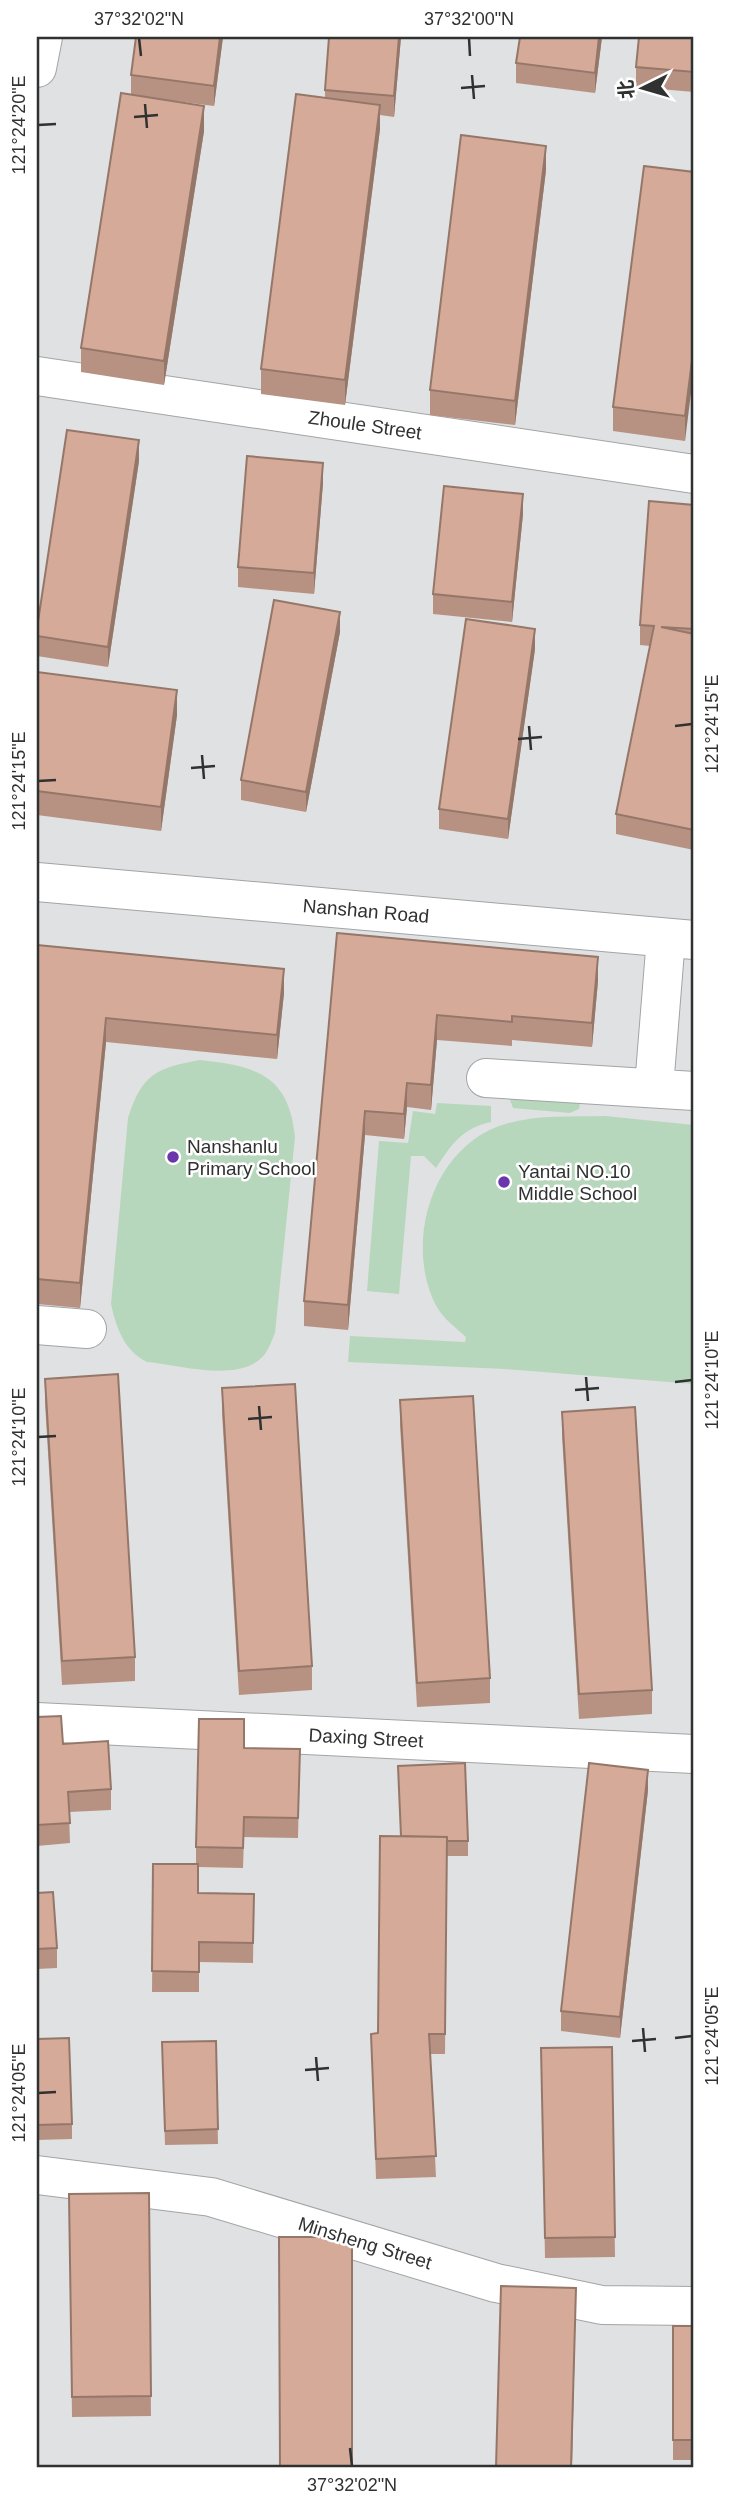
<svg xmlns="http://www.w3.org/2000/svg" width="731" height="2504" viewBox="0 0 731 2504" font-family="Arial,'Noto Sans SC',sans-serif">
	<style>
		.green { fill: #b7d7bc }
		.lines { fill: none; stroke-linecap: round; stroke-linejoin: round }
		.minor-casing { stroke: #a2a4a5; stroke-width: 40 }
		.minor { stroke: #fff; stroke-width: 38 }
		.wall { fill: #b79283 }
		.shaded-wall { fill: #95776a }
		.building { fill: #d5aa98; stroke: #95776a; stroke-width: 2 }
		.ticks { fill: none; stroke: #303131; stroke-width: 2.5 }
		.poi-dot { fill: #6b36ad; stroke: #fff; stroke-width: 2.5 }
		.labels { text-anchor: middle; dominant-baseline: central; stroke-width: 5; stroke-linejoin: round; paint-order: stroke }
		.street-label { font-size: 19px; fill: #303131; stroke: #fff }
		.poi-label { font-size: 19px; fill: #303131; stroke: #fff; text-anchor: start }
		.neatline { fill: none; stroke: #303131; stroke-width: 2.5 }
		.ticks-label { font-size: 18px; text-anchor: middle; fill: #303131 }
	</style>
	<rect width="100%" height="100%" fill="#e0e1e2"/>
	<path class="green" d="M 200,1060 C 256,1066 289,1075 295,1137 L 275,1333 C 272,1340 269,1348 265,1354 C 242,1384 180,1365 147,1362 C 124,1351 116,1327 111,1304 L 128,1118 C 142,1074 156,1068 200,1060 Z
		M 512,1096 L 576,1101 L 580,1105 L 579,1109 L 570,1113 L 513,1108 L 510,1100 Z
		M 437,1103 L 491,1106 L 491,1122 C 462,1128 451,1145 436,1168 L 424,1156 L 411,1156 L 399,1294 L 367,1291 L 379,1141 L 408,1143 L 413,1111 L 435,1114 Z
		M 605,1116 L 694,1125 L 694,1384 L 505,1369 L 348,1362 L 350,1336 L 465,1342 L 466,1337 C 452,1325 438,1314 432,1297 C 407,1235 434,1150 499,1126 C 533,1114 569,1117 605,1116 Z"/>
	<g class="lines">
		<defs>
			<path id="minor" d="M 37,68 L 43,37
				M 37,376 L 694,474
				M 37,882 L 694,940
				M 486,1078 L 694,1091
				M 654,1087 L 666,938
				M 37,1325 L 87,1329
				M 37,1722 L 694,1754
				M 37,2175 L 211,2197 L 496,2283 L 602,2305 L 694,2306"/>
		</defs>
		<use href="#minor" class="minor-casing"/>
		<use href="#minor" class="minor"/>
	</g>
	<path class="wall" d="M 136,37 L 223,37 L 214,106 L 136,96 L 204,131 L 164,385 L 81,372 L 81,348 L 131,95 L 131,75 Z
		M 401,37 L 394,117 L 380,115 L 380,129 L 345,405 L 261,394 L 261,369 L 325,98 L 325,90 Z
		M 602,37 L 595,93 L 516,83 L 516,63 Z
		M 694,37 L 694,92 L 636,87 L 636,67 Z
		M 546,170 L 515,425 L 430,415 L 430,390 Z
		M 694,172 L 685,441 L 613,431 L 613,407 Z
		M 139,461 L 108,667 L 37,656 L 37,628 Z
		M 323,483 L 314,594 L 238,587 L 238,567 Z
		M 694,505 L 694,850 L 616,834 L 616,814 L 650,646 L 640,645 L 640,625 Z
		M 523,514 L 512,622 L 433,614 L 433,594 Z
		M 340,632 L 306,812 L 241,800 L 241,780 Z
		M 535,649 L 508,839 L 439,829 L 439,809 Z
		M 37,672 L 177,715 L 161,831 L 37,815 Z
		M 337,933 L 598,981 L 592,1047 L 512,1040 L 512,1046 L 437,1040 L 431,1110 L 407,1107 L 404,1139 L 365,1135 L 348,1330 L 304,1326 L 304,1301 Z
		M 37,945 L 284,993 L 277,1059 L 106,1042 L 80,1308 L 37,1304 Z
		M 45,1379 L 135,1657 L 135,1681 L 62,1685 L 45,1403 Z
		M 222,1388 L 312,1666 L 312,1690 L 239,1695 L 222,1413 Z
		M 400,1400 L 490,1678 L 490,1703 L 417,1707 L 400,1425 Z
		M 562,1412 L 652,1690 L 652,1714 L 579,1719 L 562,1436 Z
		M 37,1717 L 111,1789 L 111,1810 L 69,1812 L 70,1843 L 37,1846 Z
		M 244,1748 L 300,1749 L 298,1838 L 244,1837 L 243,1868 L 198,1867 L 198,1893 L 254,1894 L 253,1963 L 199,1962 L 199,1992 L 152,1992 L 153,1864 L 196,1864 L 196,1847 Z
		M 648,1790 L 620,2038 L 561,2031 L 561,2011 Z
		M 380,1836 L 468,1841 L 468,1856 L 447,1856 L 445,2054 L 430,2054 L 436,2177 L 376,2179 L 371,2034 L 378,2033 Z
		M 37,1893 L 57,1948 L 57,1968 L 37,1969 Z
		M 37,2039 L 72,2124 L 72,2139 L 37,2140 Z
		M 216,2041 L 218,2144 L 165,2145 L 162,2042 Z
		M 612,2047 L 615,2257 L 545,2258 L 541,2048 Z
		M 149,2193 L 151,2416 L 72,2417 L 69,2194 Z
		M 673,2326 L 694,2326 L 694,2460 L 673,2460 Z"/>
	<path class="shaded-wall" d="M 220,37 L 223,37 L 214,106 L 214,86 Z
		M 399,37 L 401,37 L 394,117 L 394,96 Z
		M 599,37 L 602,37 L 595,93 L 595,73 Z
		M 380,105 L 380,129 L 345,405 L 345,380 Z
		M 204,106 L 204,131 L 164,385 L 164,361 Z
		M 546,146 L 546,170 L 515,425 L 515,401 Z
		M 694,344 L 694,369 L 685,441 L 685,416 Z
		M 139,440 L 139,461 L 108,667 L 108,647 Z
		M 323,463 L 323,483 L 314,594 L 314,573 Z
		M 523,494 L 523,514 L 512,622 L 512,602 Z
		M 340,612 L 340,632 L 306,812 L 306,792 Z
		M 535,629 L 535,649 L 508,839 L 508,819 Z
		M 177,690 L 177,715 L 161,831 L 161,807 Z
		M 598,957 L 598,981 L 592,1047 L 592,1023 Z
		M 284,969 L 284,993 L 277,1059 L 277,1035 Z
		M 437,1015 L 437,1040 L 431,1110 L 431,1085 Z
		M 106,1018 L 106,1042 L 80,1308 L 80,1283 Z
		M 407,1083 L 407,1107 L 404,1139 L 404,1114 Z
		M 365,1111 L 365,1135 L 348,1330 L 348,1305 Z
		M 648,1770 L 648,1790 L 620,2038 L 620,2017 Z
		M 576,2288 L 572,2467 L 571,2467 Z"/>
	<path class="building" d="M 136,37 L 220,37 L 214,86 L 131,75 Z
		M 329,37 L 399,37 L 394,96 L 325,90 Z
		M 520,37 L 599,37 L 595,73 L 516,63 Z
		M 639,37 L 694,37 L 694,72 L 636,67 Z
		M 121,93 L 204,106 L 164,361 L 81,348 Z
		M 296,94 L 380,105 L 345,380 L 261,369 Z
		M 461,135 L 546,146 L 515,401 L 430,390 Z
		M 644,166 L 694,172 L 694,344 L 685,416 L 613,407 Z
		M 67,430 L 139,440 L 108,647 L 37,636 L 37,628 Z
		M 247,456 L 323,463 L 314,573 L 238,567 Z
		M 444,486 L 523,494 L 512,602 L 433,594 Z
		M 649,501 L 694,505 L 694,629 L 661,627 L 694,634 L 694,830 L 616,814 L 654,626 L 640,625 Z
		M 274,600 L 340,612 L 306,792 L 241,780 Z
		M 466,619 L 535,629 L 508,819 L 439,809 Z
		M 37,672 L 177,690 L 161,807 L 37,791 Z
		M 337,933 L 598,957 L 592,1023 L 512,1016 L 512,1022 L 437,1015 L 431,1085 L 407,1083 L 404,1114 L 365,1111 L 348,1305 L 304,1301 Z
		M 37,945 L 284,969 L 277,1035 L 106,1018 L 80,1283 L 37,1279 Z
		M 118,1374 L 135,1657 L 62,1661 L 45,1379 Z
		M 295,1384 L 312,1666 L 239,1671 L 222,1388 Z
		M 473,1396 L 490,1678 L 417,1683 L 400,1400 Z
		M 635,1407 L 652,1690 L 579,1694 L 562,1412 Z
		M 61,1716 L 63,1744 L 108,1741 L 111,1789 L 68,1792 L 70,1823 L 37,1825 L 37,1717 Z
		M 199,1719 L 244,1719 L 244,1748 L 300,1749 L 298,1818 L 244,1817 L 243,1848 L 196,1847 Z
		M 465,1763 L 468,1841 L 447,1841 L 447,1837 L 401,1836 L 398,1766 Z
		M 589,1763 L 648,1770 L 620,2017 L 561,2011 Z
		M 380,1836 L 447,1837 L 445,2034 L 429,2034 L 436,2156 L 376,2159 L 371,2034 L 378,2033 Z
		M 153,1864 L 198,1864 L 198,1893 L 254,1894 L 253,1943 L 199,1942 L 199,1972 L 152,1971 Z
		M 53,1892 L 57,1948 L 37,1949 L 37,1893 Z
		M 69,2038 L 72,2124 L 37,2125 L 37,2039 Z
		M 216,2041 L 218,2129 L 165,2131 L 162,2042 Z
		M 612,2047 L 615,2237 L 545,2238 L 541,2048 Z
		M 149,2193 L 151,2396 L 72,2397 L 69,2194 Z
		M 279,2237 L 352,2237 L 352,2467 L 280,2467 Z
		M 501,2286 L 576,2288 L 571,2467 L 496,2467 Z
		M 673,2326 L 694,2326 L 694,2440 L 673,2440 Z"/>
	<path class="ticks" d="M 139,38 L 141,56M 469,38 L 470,56M 472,75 L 474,99M 461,88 L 485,86M 145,104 L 147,128M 134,117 L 158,115M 38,125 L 56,124M 529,726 L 531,750M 675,726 L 692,724M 518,739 L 542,737M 202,755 L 204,779M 191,768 L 215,766M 38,781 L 56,780M 586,1377 L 588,1401M 675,1382 L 692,1380M 575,1390 L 599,1388M 259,1406 L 261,1430M 248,1419 L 272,1417M 38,1437 L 56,1436M 643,2028 L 645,2052M 675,2038 L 692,2036M 632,2041 L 656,2039M 316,2057 L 318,2081M 305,2070 L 329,2068M 38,2093 L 56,2092M 350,2448 L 352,2466"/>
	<g class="poi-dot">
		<circle cx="173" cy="1157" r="7"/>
		<circle cx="504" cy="1182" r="7"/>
	</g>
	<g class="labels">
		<g class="street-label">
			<text transform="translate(365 425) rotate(8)">Zhoule Street</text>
			<text transform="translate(366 911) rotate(5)">Nanshan Road</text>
			<text transform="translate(366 1738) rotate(3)">Daxing Street</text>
			<text transform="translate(365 2243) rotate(17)">Minsheng Street</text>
		</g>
		<g class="poi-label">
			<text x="187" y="1146">Nanshanlu<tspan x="187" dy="22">Primary School</tspan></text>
			<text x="518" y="1171">Yantai NO.10<tspan x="518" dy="22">Middle School</tspan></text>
		</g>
	</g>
	<rect width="731" height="2504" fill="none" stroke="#ffffff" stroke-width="77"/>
	<g transform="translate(643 88) rotate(265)" stroke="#ffffff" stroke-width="5" paint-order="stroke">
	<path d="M0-5L12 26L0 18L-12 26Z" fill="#303131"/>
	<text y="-10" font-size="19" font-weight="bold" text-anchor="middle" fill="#303131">北</text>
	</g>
	<rect x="38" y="38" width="654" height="2428" class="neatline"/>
	<g class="ticks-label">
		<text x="139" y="25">37°32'02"N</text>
		<text x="469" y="25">37°32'00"N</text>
		<text transform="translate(19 125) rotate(-90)" y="6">121°24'20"E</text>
		<text transform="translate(712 724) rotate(-90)" y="6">121°24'15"E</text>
		<text transform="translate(19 781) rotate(-90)" y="6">121°24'15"E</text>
		<text transform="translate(712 1380) rotate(-90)" y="6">121°24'10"E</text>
		<text transform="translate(19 1437) rotate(-90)" y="6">121°24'10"E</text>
		<text transform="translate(712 2036) rotate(-90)" y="6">121°24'05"E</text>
		<text transform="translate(19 2093) rotate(-90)" y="6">121°24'05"E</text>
		<text x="352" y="2491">37°32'02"N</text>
	</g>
</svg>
